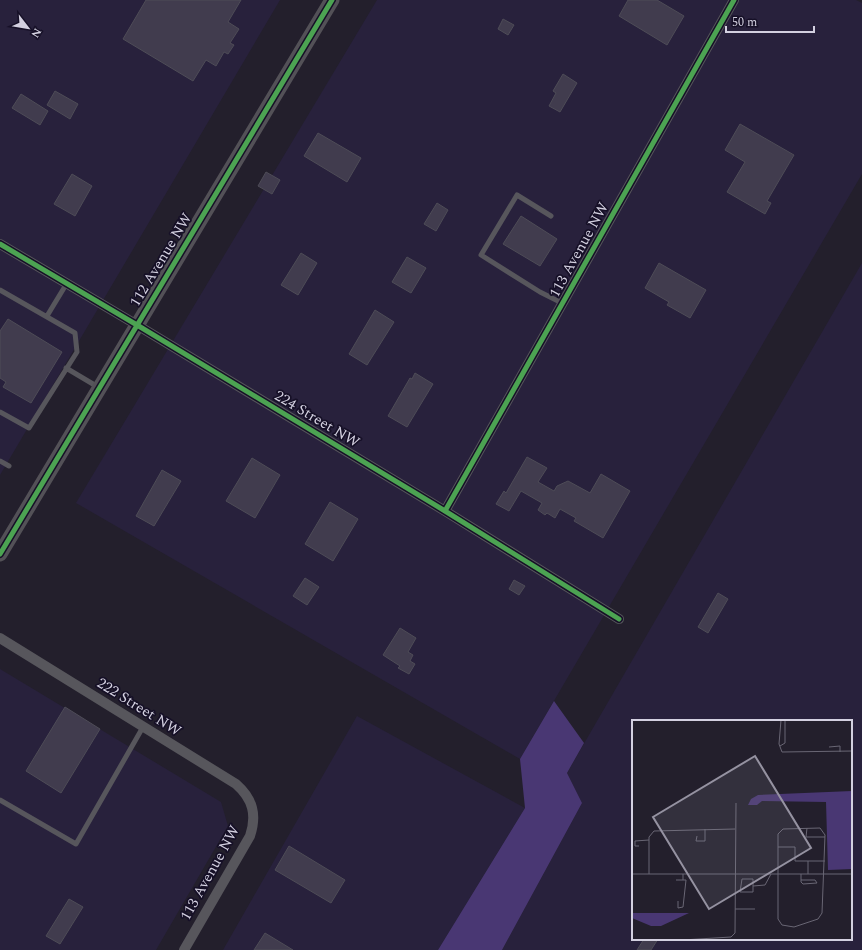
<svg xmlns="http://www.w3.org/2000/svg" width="862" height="950" viewBox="0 0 862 950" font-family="Spectral,serif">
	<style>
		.built { fill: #28213c; fill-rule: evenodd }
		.forest { fill: #493773 }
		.building { fill: #413c4e; stroke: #4e4c57 }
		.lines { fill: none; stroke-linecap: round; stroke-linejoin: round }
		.lane { stroke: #57565c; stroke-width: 5 }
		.street { stroke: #57565c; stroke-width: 10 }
		.secondary { stroke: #535157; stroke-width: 15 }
		.cycleway-casing { stroke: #161027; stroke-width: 8 }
		.cycleway { stroke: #4ca352; stroke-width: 5 }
		.labels { text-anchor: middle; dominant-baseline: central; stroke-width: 3.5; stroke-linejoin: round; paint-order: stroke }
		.street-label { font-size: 15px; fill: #d3d0e0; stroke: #161027 }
		.inset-road { fill: none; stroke: #696674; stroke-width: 1 }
		.view { fill: #9592a1; fill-opacity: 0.15; stroke: #9592a1; stroke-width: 2 }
		.inset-edge { fill: none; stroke: #d3d0e0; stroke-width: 2 }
	</style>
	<rect width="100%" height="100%" fill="#231f2c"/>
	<path class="built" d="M 0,0 L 280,0 L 0,475 Z
		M 377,0 L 856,0 L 862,3 L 862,174 L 520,759 L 76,503 Z
		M 862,263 L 862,950 L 502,950 L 582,803 L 567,773 ZM 633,721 L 851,721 L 851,939 L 633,939 Z
		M 0,669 L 221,802 L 228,826 L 156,950 L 0,950 Z
		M 357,716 L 525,808 L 438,950 L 223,950 Z"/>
	<path class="forest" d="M 554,701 L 584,743 L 567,773 L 582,803 L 502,950 L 438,950 L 525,808 L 520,759 Z"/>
	<path class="building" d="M 146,0 L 241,0 L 228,22 L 239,29 L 230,43 L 234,45 L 228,54 L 224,52 L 216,66 L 206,60 L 193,81 L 123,39 Z
		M 628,0 L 657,0 L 684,16 L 667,45 L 619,16 Z
		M 503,19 L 514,25 L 508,35 L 498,29 Z
		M 563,74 L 577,83 L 560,112 L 549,106 L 556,93 L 553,91 Z
		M 55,91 L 78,104 L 70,119 L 47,105 Z
		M 21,94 L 48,111 L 40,125 L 12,108 Z
		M 740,124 L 794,155 L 767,201 L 771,203 L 765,214 L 727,192 L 745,162 L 725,150 Z
		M 318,133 L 361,158 L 347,182 L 304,156 Z
		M 266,172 L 280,180 L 272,194 L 258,186 Z
		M 72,174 L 92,186 L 75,216 L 54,204 Z
		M 437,203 L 448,210 L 436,231 L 424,224 Z
		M 521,216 L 557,239 L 540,266 L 503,244 Z
		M 301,253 L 317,263 L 298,295 L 281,285 Z
		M 407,257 L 426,268 L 411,293 L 392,282 Z
		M 659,263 L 706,290 L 690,318 L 667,305 L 669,302 L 645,288 Z
		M 375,310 L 394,322 L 367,365 L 349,354 Z
		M 8,319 L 62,352 L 31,403 L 3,387 L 6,382 L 0,378 L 0,331 Z
		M 415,373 L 433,384 L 407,427 L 388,416 L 410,378 L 412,379 Z
		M 527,457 L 547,468 L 538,482 L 554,491 L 557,486 L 568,481 L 590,493 L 601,474 L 630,491 L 603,538 L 574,521 L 576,518 L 560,509 L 555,518 L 547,513 L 545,515 L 538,510 L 542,503 L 521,491 L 509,511 L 496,504 L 504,491 L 506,493 Z
		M 252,458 L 280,475 L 255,518 L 226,501 Z
		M 162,470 L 181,481 L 154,526 L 136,516 Z
		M 330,502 L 358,519 L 333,561 L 305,544 Z
		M 305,578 L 319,587 L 307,605 L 293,596 Z
		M 514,580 L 525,586 L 519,595 L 509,589 Z
		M 718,593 L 728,599 L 708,633 L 698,627 Z
		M 400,628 L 416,638 L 408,652 L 413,655 L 410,661 L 415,664 L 409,674 L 398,668 L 400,666 L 383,655 Z
		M 65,707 L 100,729 L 61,793 L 26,771 Z
		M 289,846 L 345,880 L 331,903 L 275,870 Z
		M 69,899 L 83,907 L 60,944 L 46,936 Z
		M 265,933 L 293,950 L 254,950 Z
		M 644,939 L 658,939 L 651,950 L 637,950 Z"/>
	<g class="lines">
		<path class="lane" d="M 551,216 L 517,195 L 481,255 L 540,292 L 562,303
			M 0,290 L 75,333 L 77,352 L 29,428 L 0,412
			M 47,316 L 67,283
			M 66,368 L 98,387
			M 0,461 L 9,466
			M 0,800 L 76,844 L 143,727"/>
		<path class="street" d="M 0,244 L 137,325 L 445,511 L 619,619
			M 445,511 L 734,0
			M 0,638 L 236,784 C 253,799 257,815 250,836 L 184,950"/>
		<path class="secondary" d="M 0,554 L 332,0"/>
		<defs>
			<path id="cycleway" d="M 0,244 L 137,325 L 445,511 L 619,619
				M 445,511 L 734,0
				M 0,554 L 332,0"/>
		</defs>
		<use href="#cycleway" class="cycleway-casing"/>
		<use href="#cycleway" class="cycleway"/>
	</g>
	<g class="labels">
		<g class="street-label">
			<text transform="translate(579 250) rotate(-61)">113 Avenue NW</text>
			<text transform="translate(161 260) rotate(-59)">112 Avenue NW</text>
			<text transform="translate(317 419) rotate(31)">224 Street NW</text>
			<text transform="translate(139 707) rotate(32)">222 Street NW</text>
			<text transform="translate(210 873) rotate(-61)">113 Avenue NW</text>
		</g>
	</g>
	<g transform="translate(632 720)">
		<rect width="220" height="220" fill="#231f2c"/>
		<path d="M 220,71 L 220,149 L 196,150 L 194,82 L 130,81 L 125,85 L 116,85 L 119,79 L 126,75 ZM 0,193 L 57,193 L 29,206 L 19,206 L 0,198 Z" fill="#493773"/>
		<path class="inset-road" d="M 149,0 L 147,24 L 150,32 L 220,31M 148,26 L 153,23 L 153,0M 197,27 L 208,26 L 208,32M 175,108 L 174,117 L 193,117M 151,109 L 188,108 L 193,115 L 190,193 L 186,199 L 162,207 L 150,205 L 146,199 L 146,114 ZM 65,116 L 64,121 L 73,121 L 73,109M 7,126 L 3,126 L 3,121 L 17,120M 146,127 L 163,127 L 163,141 L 193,141M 176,141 L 176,154M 0,154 L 220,154M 17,154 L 17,117 L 22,111 L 103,109M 169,154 L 169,162 L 171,164 L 185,163 L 183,160 L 169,160M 44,160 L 51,160 L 51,154M 121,166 L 121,172 L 108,172 L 110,159 L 121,159 L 121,166 L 133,165 L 139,154M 46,181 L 46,188 L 51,187 L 54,160 L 51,160M 103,189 L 123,189M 50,220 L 99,217 L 103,213 L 104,83"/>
		<path class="view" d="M 123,36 L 179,128 L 77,189 L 21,97 Z"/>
		<rect width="220" height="220" class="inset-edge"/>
	</g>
	<g transform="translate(28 28) rotate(121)" stroke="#161027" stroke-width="3" paint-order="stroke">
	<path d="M0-3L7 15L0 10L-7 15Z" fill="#d3d0e0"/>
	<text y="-6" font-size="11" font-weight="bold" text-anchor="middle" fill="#d3d0e0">N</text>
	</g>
	<path d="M726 26v6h88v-6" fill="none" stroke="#d3d0e0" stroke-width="2"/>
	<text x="732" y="26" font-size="12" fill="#d3d0e0" stroke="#161027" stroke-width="3" paint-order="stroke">50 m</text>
</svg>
